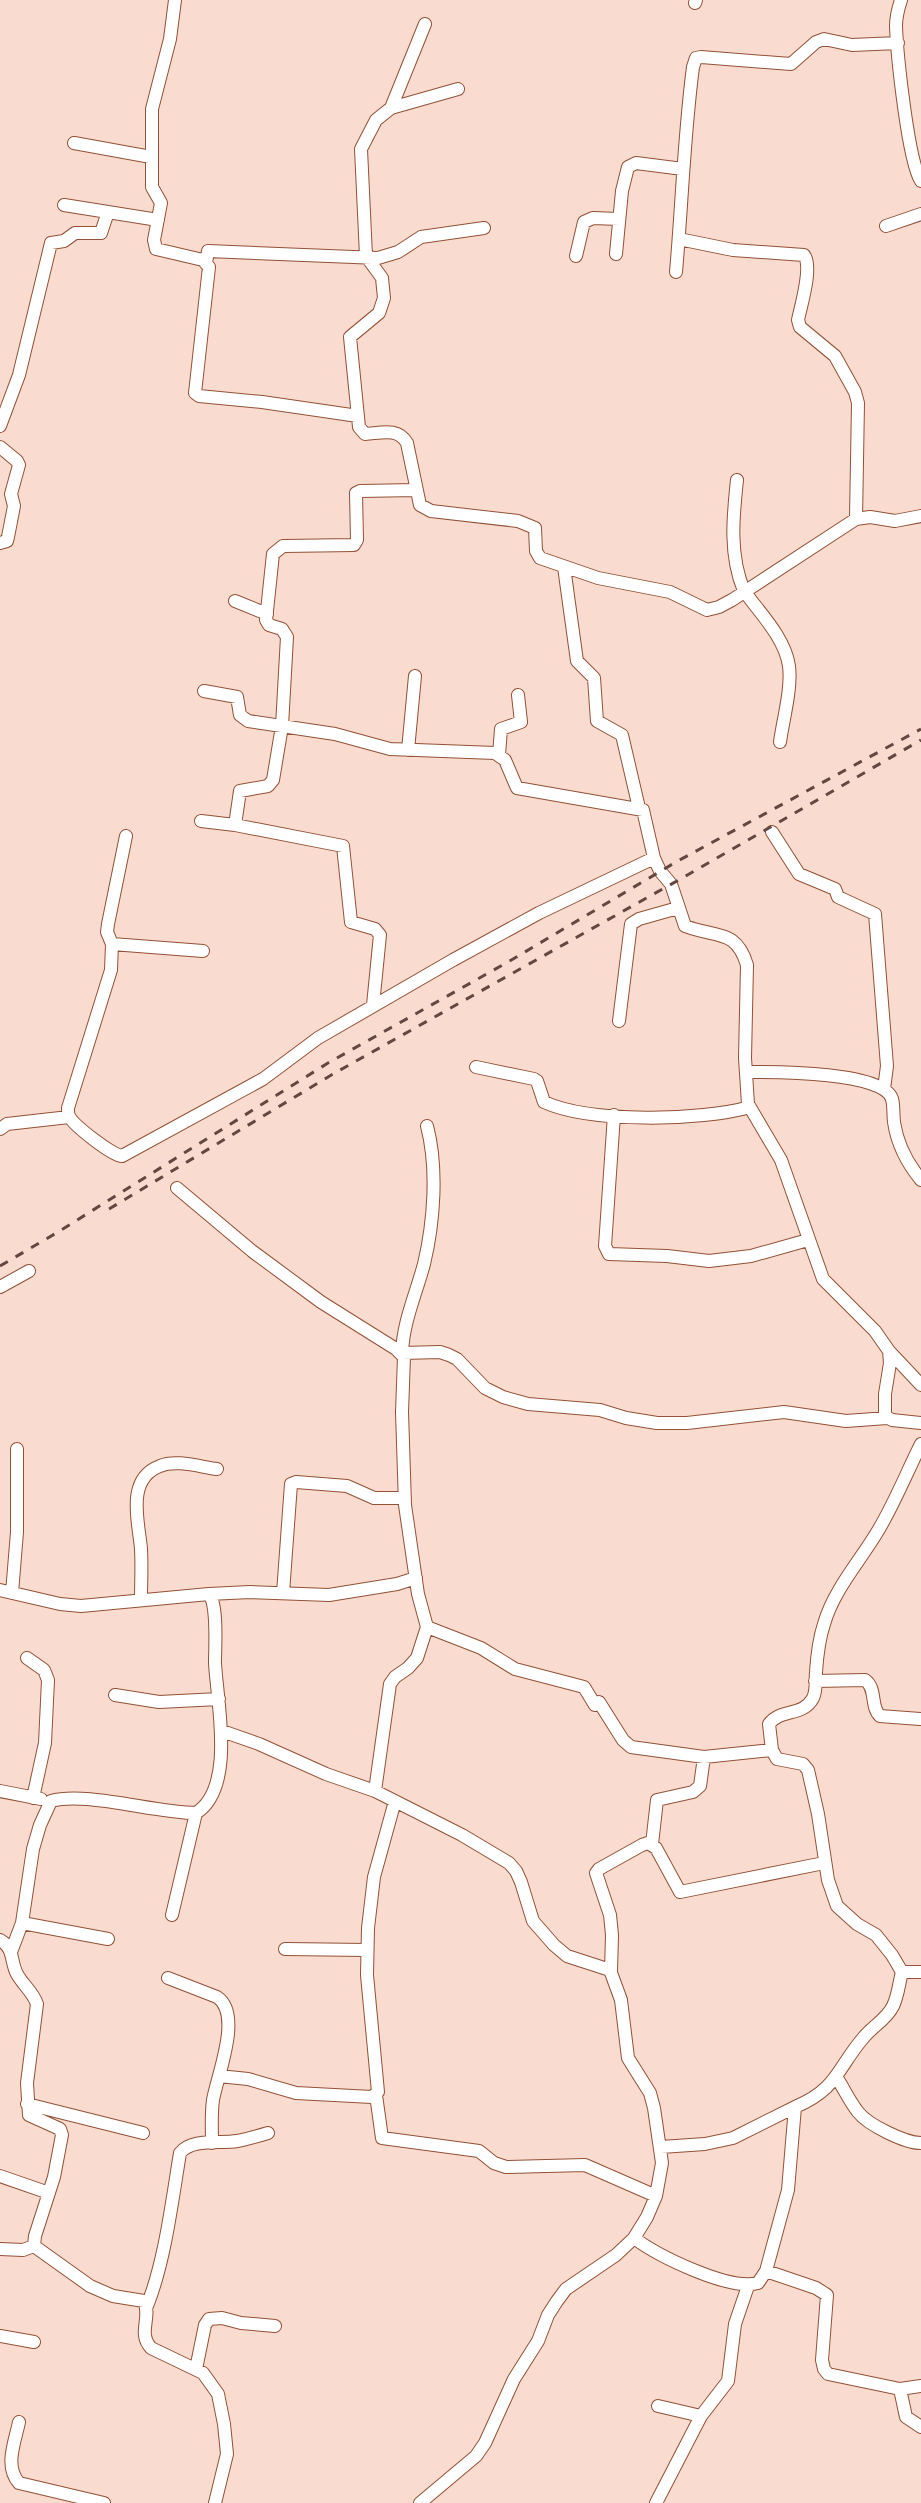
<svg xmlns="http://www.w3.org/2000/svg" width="921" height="2503" viewBox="0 0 921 2503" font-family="Helvetica,sans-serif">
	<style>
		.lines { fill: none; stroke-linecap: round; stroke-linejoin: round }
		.minor-casing { stroke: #915136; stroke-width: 14 }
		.minor { stroke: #fff; stroke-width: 12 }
		.rail { stroke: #624840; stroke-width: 3; stroke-dasharray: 9 9; stroke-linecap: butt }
	</style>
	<rect width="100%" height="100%" fill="#fadbcf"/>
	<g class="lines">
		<defs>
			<path id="minor" d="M 175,0 L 170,39 L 152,109 L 152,187 L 161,203 L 154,240 L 156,249 L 203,260 L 209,267 L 195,393 L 199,396 L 262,402 L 358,416
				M 901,0 C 898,9 896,17 896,26 C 897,54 908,161 921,181
				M 695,3 L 696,0
				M 458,89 L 391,108 L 376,120 L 361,149 L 366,256 L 382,278 L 384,298 L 379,313 L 350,337 L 359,427 L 365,434 C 381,433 398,427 407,443 L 420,505 L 431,511 L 518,521 L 535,528 L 536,551 L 540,558 L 598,578 L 670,592 L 707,610 L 719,607 L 732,600 L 856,519 L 870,517 L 895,521 L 921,516
				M 391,108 L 425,24
				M 74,143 L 151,157
				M 64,205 L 158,220
				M 886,226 L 921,214
				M 679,239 L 733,250 L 804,255 C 813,267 801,305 798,320 L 800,327 L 835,356 L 855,392 L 858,403 L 856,519
				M 616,254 L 622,191 L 628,167 L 636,163 L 683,169
				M 576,256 L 584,222 L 593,218 L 619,219
				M 206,263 L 208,251 L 378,258 L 398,252 L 421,237 L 484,228
				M 676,272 C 682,204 684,135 693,67 L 696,58 L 701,57 L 791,64 L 816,42 L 824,39 L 852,45 L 898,43
				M 0,426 L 19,375 L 51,243 L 64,241 L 75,233 L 101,233 L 108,212
				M 0,447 L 17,461 L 19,465 L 11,494 L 14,506 L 8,537 L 7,541 L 0,543
				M 737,480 C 733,517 729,555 744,591 C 760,613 785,638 789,666 C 792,688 783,720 780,742
				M 564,567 L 577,661 L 594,678 L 597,721 L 622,735 L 639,808
				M 235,601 L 267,614
				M 204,691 L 237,697 L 240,715 L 248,721 L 335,734 L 390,749 L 495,753 L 505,760 L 517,788 L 643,810 L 654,858 L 660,871 L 671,884 L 685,926 C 715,938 736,928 747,965 L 745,1058 L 748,1104 L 781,1160 L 823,1279 L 875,1331 L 889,1351 L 890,1363 L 885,1394 L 885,1416 L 892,1420 L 921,1423
				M 408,750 L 415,676
				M 499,755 L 501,729 L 521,722 L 518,695
				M 201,821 L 235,825 L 343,846 L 351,922 L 375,929 L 380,935 L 373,1005
				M 235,825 L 240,791 L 268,786 L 273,780 L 282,726 L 287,637 L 282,629 L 269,625 L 266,620 L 273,554 L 283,546 L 354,545 L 357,540 L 356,493 L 360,491 L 416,490
				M 772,832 L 799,874 L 835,889 L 838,897 L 875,914 L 887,1066 L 884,1089
				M 126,836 L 108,924 L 107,932 L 112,944 L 111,970 L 68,1108 C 68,1111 68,1114 69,1116 C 73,1125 113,1156 122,1156 L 263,1079 L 318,1038 L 453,960 L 539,913 L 654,858
				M 112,944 L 203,951
				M 619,1021 L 631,924 L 639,919 L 678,908
				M 476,1067 L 534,1079 L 537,1081 L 544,1102 C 590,1123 701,1121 750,1107
				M 746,1072 C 770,1072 884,1071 892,1099 C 894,1106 893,1114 894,1122 C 897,1143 907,1163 921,1180
				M 614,1115 L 605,1246 L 609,1254 L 667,1256 L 709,1261 L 751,1256 L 808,1240
				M 427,1126 C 438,1168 434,1222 424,1264 C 416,1294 403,1322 402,1353 L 440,1352 L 449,1355 L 457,1359 L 485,1388 L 503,1397 L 528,1404 L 600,1410 L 626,1418 L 657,1423 L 687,1423 L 784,1412 L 846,1421 L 887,1418
				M 0,1129 L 7,1124 L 69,1117
				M 177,1188 L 252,1251 L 321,1302 L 396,1349 L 404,1357 L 402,1412 L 405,1505 L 418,1594 L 427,1627 L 417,1658 L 408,1668 L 395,1677 L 390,1684 L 375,1791
				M 0,1287 L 29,1271
				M 889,1351 L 921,1385
				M 0,1590 L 60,1604 L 81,1606 L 209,1594 C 218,1605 215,1647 215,1663 C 217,1702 236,1788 196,1813 C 155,1813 86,1791 51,1801 L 40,1825 L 33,1849 L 22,1923 L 11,1952
				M 12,1593 L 17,1532 L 17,1449
				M 283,1593 L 291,1484 L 296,1482 L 347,1486 L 374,1498 L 405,1498
				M 209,1594 L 250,1592 L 329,1595 L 397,1584 L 416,1578
				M 141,1600 C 141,1583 142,1566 141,1549 C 139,1523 125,1479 160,1466 C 176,1459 201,1467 217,1469
				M 427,1627 L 481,1648 L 515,1669 L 584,1687 L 595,1705
				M 27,1658 L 44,1670 L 48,1680 L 45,1743 L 33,1798
				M 815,1681 L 865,1680 C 877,1688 870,1707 880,1716 L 920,1719
				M 115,1695 L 159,1702 L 219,1699
				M 599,1702 L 623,1740 L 631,1747 L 704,1757 L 772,1750
				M 222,1731 L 259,1744 L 326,1774 L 375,1791 L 462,1835 L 509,1863 L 516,1871 L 521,1882 L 533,1921 L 554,1945 L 567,1956 L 610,1970 L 621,2000 L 628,2058 L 650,2093 L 654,2108 L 662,2163 L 656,2196 L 647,2217 L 634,2238 L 616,2255 L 566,2289 L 557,2301 L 548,2315 L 538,2341 L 514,2379 L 485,2443 L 476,2456 L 420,2503
				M 0,1791 L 41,1799
				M 652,1844 L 657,1800 L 693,1792 L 700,1786 L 704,1757
				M 172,1915 L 196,1813
				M 22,1923 L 108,1939
				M 0,1940 C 15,1949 10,1961 17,1974 C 23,1985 33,1992 37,2004 L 27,2083 L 29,2115 L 60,2129 L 62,2135 L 54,2177 L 35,2236 L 34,2246 L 90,2286 L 113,2296 L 144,2301 C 152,2317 137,2333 151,2348 L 203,2373 L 218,2394 L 224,2424 L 227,2454 L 215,2503
				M 285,1949 L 367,1950
				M 611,1972 L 612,1935 L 610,1915 L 596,1873 L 599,1869 L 642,1845 L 648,1843 L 656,1848 L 680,1892 L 824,1863
				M 902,1972 L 921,1972
				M 168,1978 L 217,1997 C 243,2014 217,2076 213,2100 C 211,2114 212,2129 212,2143
				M 219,2076 L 248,2079 L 296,2093 L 372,2097 L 378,2092 L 367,1975 L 368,1928 L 374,1877 L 395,1801
				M 837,2078 C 844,2089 850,2102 858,2112 C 868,2125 905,2143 921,2143
				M 376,2095 L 382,2138 L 479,2151 L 494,2163 L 506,2167 L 585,2165 L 656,2196
				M 27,2104 L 143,2133
				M 795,2107 C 838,2089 837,2068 864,2037 C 873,2026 887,2019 893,2006 C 898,1996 899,1983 902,1972 L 892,1955 L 876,1935 L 857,1924 L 837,1906 L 828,1880 L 818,1814 L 808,1770 L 803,1764 L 777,1759 L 772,1750 L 769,1724 C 781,1708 803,1717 813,1698 C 817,1690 815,1681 816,1672 C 817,1657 819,1639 824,1624 C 834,1589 861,1560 879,1529 C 895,1502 907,1472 921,1444
				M 0,2176 L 49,2193
				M 634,2238 C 658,2256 729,2291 758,2283 L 766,2271 L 788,2190 L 795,2107 L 733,2138 L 705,2144 L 661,2147
				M 0,2249 L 23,2250 L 34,2246
				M 766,2271 L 816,2288 L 827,2295 L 822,2360 L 824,2369 L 828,2374 L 900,2389 L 906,2417 L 921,2427
				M 147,2306 C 165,2261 172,2201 180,2153 C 192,2138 220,2144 237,2141 C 248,2139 258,2136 268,2133
				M 0,2336 L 34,2342
				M 196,2369 L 205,2325 L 209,2319 L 222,2318 L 241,2323 L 275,2326
				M 900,2389 L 921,2386
				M 701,2416 L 728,2381 L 735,2324 L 748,2286
				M 19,2422 C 15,2442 4,2466 19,2483 L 104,2503
				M 656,2503 L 701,2416 L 658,2406"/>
		</defs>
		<use href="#minor" class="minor-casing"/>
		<use href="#minor" class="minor"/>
		<path class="rail" d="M 109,1209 L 333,1074 L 684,877 L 921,740
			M 0,1266 L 58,1232 L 328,1063 L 508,962 L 676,862 L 921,729"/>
	</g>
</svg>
